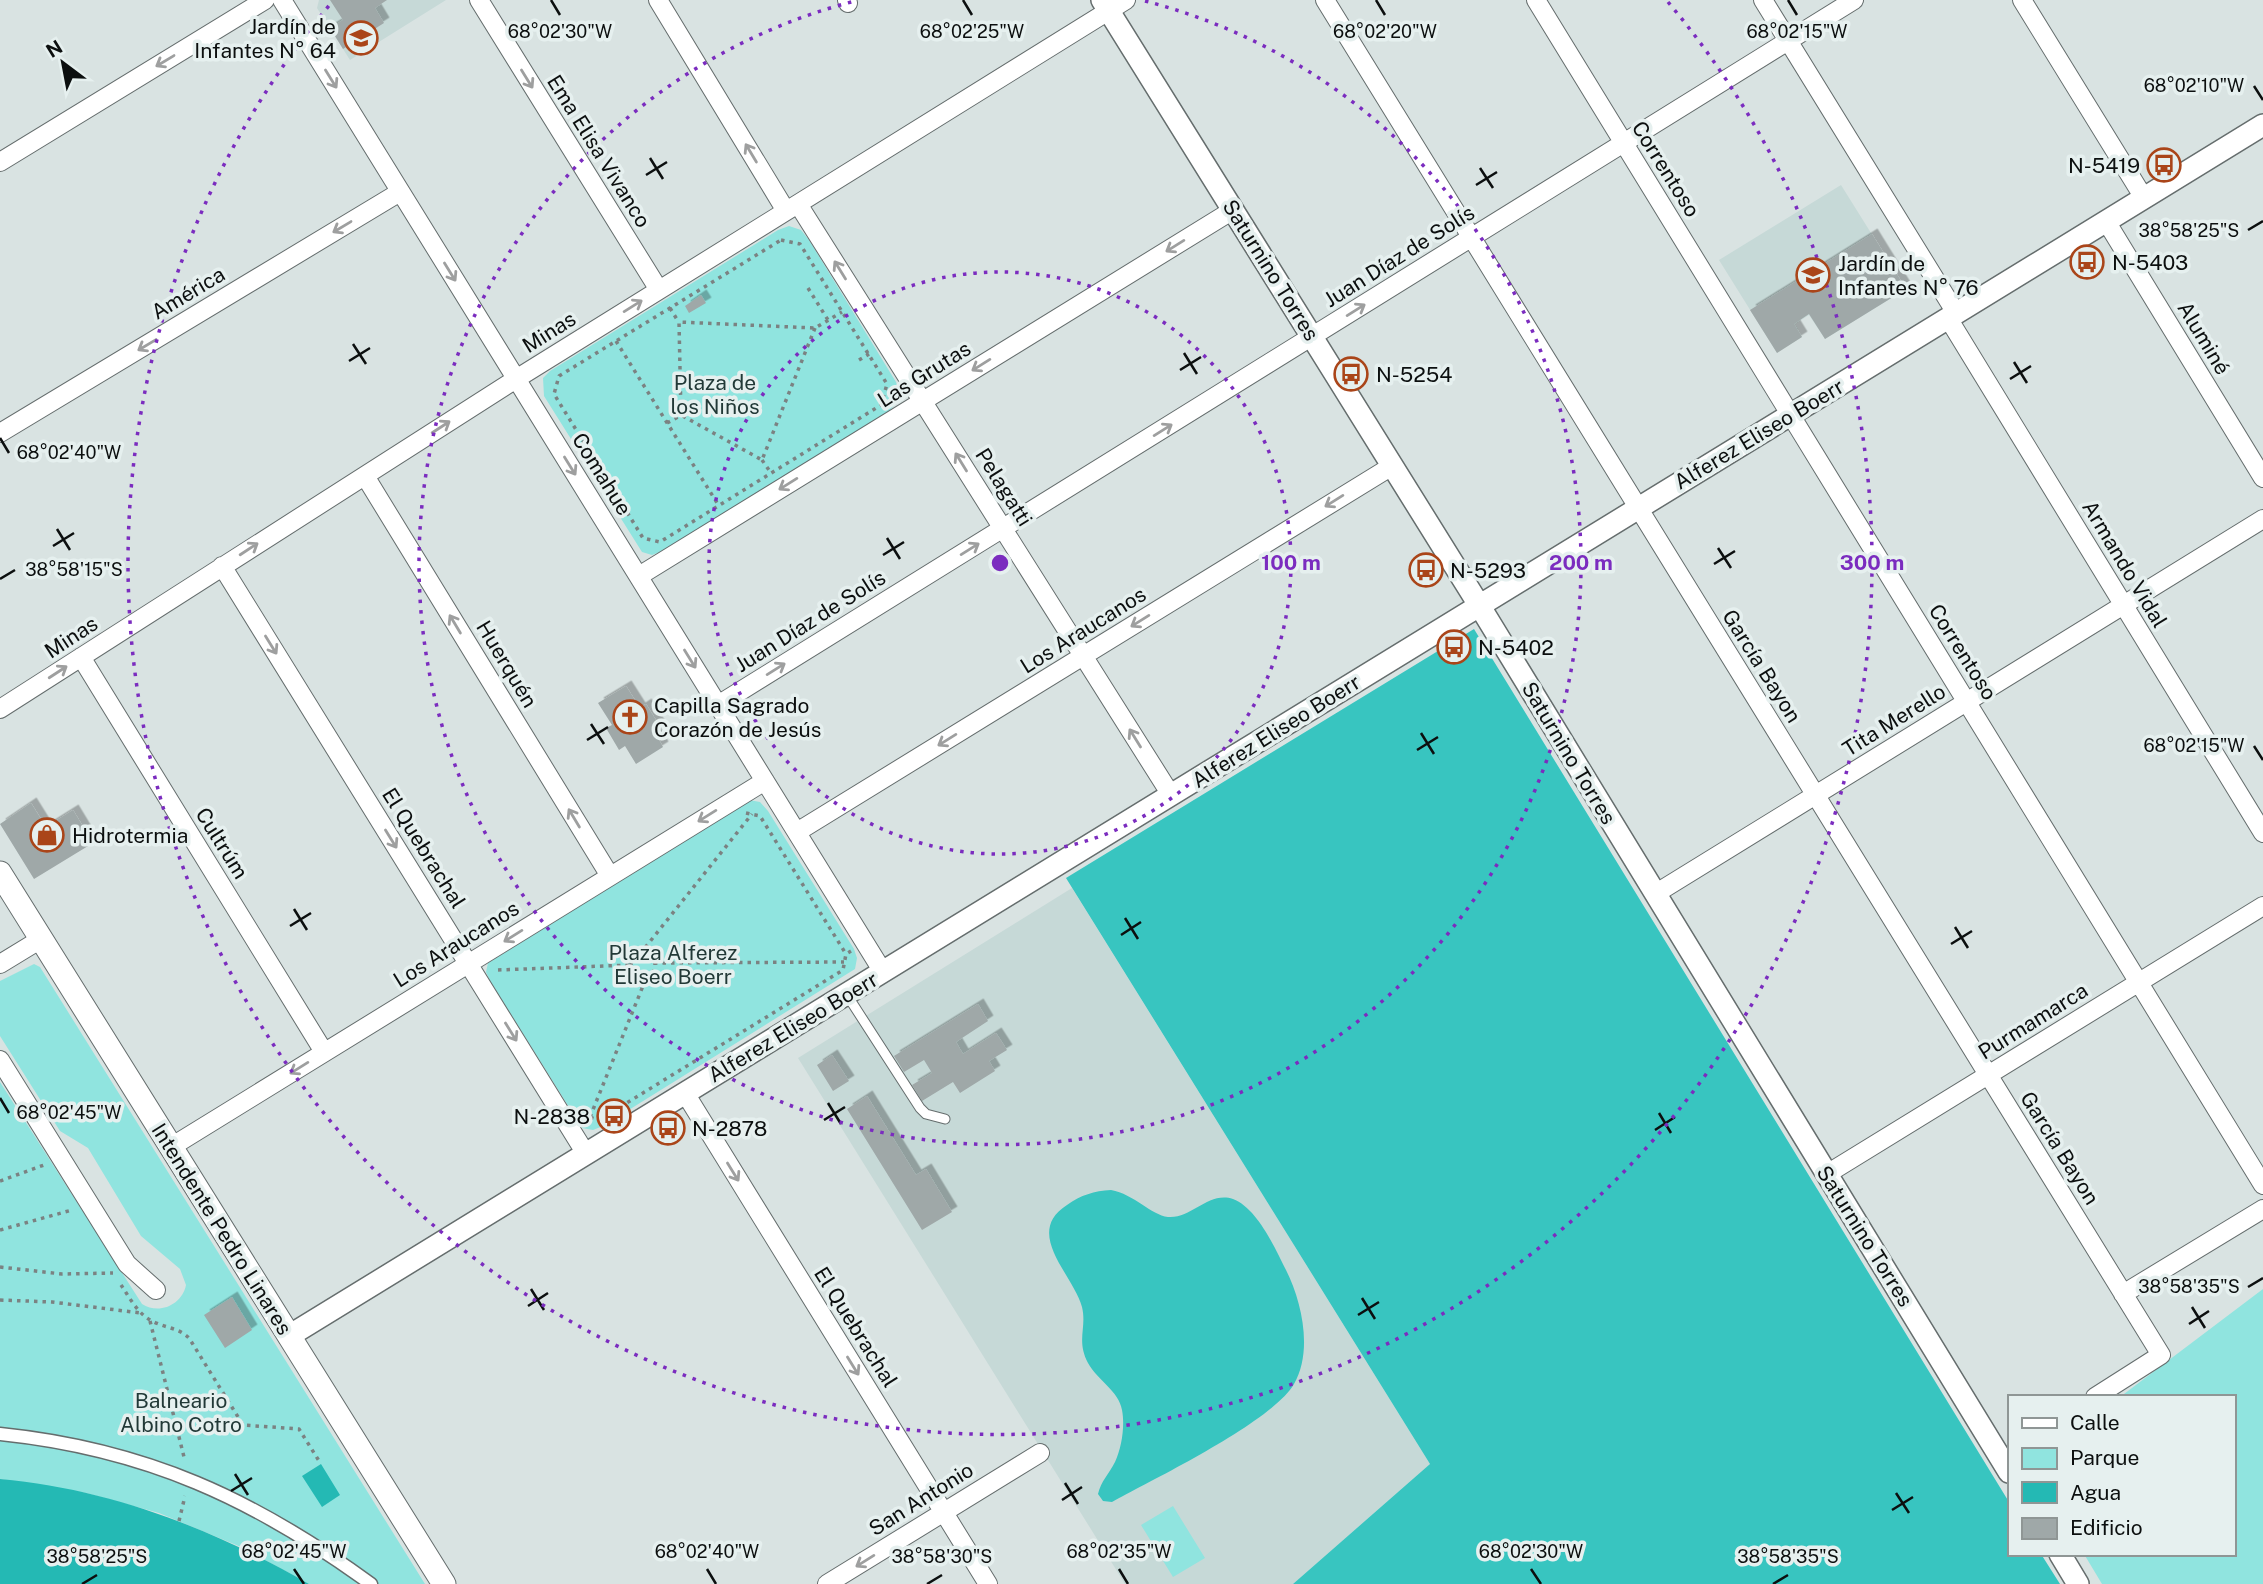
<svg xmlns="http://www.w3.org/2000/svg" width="2263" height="1584" viewBox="0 0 2263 1584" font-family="'Public Sans',sans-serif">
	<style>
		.built { fill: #c6d9d7 }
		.green { fill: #90e4df }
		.forest { fill: #38c5c0 }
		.water { fill: #24b9b4 }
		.building { fill: #9fa8a8; filter: url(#shadow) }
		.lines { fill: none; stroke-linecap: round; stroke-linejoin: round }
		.service-casing { stroke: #656d6d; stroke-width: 11 }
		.pedestrian-casing { stroke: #656d6d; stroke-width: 15 }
		.minor-casing { stroke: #656d6d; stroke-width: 20 }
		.tertiary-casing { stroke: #656d6d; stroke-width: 24 }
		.secondary-casing { stroke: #656d6d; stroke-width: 25 }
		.path { stroke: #7b8282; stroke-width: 3.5; stroke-dasharray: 3.5 5; stroke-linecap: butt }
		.service { stroke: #fff; stroke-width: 9 }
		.pedestrian { stroke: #fff; stroke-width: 12 }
		.minor { stroke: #fff; stroke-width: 18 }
		.tertiary { stroke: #fff; stroke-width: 21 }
		.secondary { stroke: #fff; stroke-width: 23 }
		.oneway { stroke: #9e9f9f }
		.ticks { fill: none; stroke: #0c0f0f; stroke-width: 2.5 }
		.ring { fill: none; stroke: #7b2cbf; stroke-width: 3.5; stroke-dasharray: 3.5 7 }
		.labels { text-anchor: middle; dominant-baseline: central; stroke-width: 7; stroke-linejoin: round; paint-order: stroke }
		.poi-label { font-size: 21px; fill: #0c0f0f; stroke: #e6f0ef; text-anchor: start }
		.street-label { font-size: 21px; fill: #0c0f0f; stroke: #e6f0ef }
		.park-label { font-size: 21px; fill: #223937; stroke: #e6f0ef }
		.ticks-label { font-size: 18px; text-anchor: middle; fill: #0c0f0f; stroke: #e6f0ef; stroke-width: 7; stroke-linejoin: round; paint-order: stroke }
		.centre { fill: #7b2cbf; stroke: #e6f0ef; stroke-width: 3.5 }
		.ring-label { font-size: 21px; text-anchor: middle; font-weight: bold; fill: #7b2cbf; stroke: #e6f0ef; stroke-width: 7; stroke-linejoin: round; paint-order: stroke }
	</style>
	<defs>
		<filter id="shadow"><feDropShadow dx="5.5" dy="-5.5" stdDeviation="0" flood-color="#0004"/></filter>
	</defs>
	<rect width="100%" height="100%" fill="#d9e3e2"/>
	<path class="built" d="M 319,0 L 446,0 L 350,60 L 317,8 Z
		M 1841,185 L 1906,289 L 1825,339 L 1809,315 L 1795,324 L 1802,337 L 1777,353 L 1719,260 Z
		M 1072,888 L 1430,1464 L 1293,1584 L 1125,1584 L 798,1058 Z"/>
	<path class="green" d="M 789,226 L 801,230 L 809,240 L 896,382 L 901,398 L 889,411 L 665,550 L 652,555 L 642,552 L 544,396 L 543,378 L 550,371 L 778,230 Z
		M 749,800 L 760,802 L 768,811 L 854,949 L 857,958 L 855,969 L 603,1126 L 593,1130 L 582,1128 L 490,981 L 486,972 L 488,963 Z
		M 34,964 L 40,967 L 425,1584 L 309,1584 L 241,1547 L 159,1513 L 86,1493 L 0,1479 L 0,1082 L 142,1304 C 159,1315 182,1305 186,1285 L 180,1269 L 141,1236 L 88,1148 L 60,1131 L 0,1036 L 0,981 Z
		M 2263,1289 L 2263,1584 L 2102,1584 L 2084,1554 L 2233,1554 L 2233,1397 L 2120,1397 Z
		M 1173,1506 L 1205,1558 L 1173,1577 L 1141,1525 Z"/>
	<path class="forest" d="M 1474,629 L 2009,1502 L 2009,1554 L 2041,1554 L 2060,1584 L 1293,1584 L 1430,1464 L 1066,878 Z
		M 1111,1190 C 1134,1194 1151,1215 1168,1217 C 1192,1219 1208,1191 1233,1199 C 1257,1208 1275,1248 1286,1270 C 1302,1302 1313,1351 1294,1384 C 1272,1422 1154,1479 1112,1502 L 1103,1501 L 1098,1494 C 1101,1481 1109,1474 1115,1462 C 1122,1447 1125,1425 1122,1410 C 1119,1391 1097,1380 1088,1363 C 1076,1340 1087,1328 1082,1307 C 1073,1274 1023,1233 1067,1205 C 1081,1195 1094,1191 1111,1190 Z"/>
	<path class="water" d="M 321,1464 L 340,1495 L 322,1507 L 302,1476 Z
		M 0,1479 C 111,1489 213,1529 309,1584 L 0,1584 Z"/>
	<path class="building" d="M 330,0 L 387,0 L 375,8 L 384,23 L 343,49 L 330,28 L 343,20 Z
		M 1872,234 L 1906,289 L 1825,339 L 1809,314 L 1794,324 L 1802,337 L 1777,353 L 1750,310 Z
		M 701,295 L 706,303 L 689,313 L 685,306 Z
		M 626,686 L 640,708 L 646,704 L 659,725 L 653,729 L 663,747 L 636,764 L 625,746 L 619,750 L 606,728 L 612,725 L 598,703 Z
		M 31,803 L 46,827 L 73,810 L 93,843 L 34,879 L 0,824 Z
		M 978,1004 L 988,1021 L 956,1042 L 963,1054 L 996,1033 L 1007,1050 L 989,1061 L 995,1071 L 960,1093 L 953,1082 L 922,1101 L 912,1085 L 932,1073 L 924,1060 L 904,1072 L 894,1056 Z
		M 832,1055 L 849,1081 L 833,1091 L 817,1065 Z
		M 867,1096 L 916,1175 L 926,1169 L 952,1212 L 922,1230 L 847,1109 Z
		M 232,1297 L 252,1330 L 225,1348 L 204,1315 Z"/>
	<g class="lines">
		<defs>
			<path id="service" d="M 847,995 L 920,1108 L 926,1114 L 945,1119"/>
			<path id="pedestrian" d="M 0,1434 C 146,1449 254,1499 371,1584"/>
			<path id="minor" d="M 282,0 L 883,972
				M 479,0 L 659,290
				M 658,0 L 786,211
				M 847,0 L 848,3
				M 1325,0 L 2161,1355 L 2095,1397
				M 1536,0 L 2263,1185
				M 1763,0 L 1956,313
				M 2022,0 L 2144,198
				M 0,162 L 265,0
				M 798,204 L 1171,795
				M 2106,221 L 2263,478
				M 1948,318 L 2263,833
				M 0,433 L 400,192
				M 365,476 L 610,876
				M 222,566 L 586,1154
				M 639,576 L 1233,210
				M 81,657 L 324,1052
				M 718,705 L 1854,0
				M 0,709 L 516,379 L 1126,0
				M 797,832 L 1392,466
				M 1655,894 L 2263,519
				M 0,964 L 41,939
				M 0,1060 L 127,1264 L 156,1290
				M 685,1093 L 988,1584
				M 171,1147 L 765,781
				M 1827,1174 L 2263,906
				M 2123,1294 L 2263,1209
				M 827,1584 L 1040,1453"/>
			<path id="tertiary" d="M 1102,0 L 1479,605 L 2009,1472
				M 289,1336 L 2263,125
				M 2060,1554 L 2078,1584"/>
			<path id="secondary" d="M 0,873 L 444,1584"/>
		</defs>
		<use href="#service" class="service-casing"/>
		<use href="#pedestrian" class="pedestrian-casing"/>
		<use href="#minor" class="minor-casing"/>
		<use href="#tertiary" class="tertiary-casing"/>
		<use href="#secondary" class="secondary-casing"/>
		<path class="path" d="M 781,240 L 800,244 L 887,384 L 881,405 L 660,542 L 643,538 L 554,394 L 559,376 Z
			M 808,288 L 828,320
			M 670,308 L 678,321
			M 815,328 L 762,460 L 681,415 L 679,322 L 815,328 L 842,312
			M 616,341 L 719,506
			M 859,360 L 869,354
			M 667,423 L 680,416
			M 762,460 L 771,473
			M 746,813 L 760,816 L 846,954
			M631 965a12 12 0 1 1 24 0a12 12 0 1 1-24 0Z
			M 640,954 L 752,814
			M 654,963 L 844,962
			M 498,970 L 631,965
			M 582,1115 L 599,1120 L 843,970 L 846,954 L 851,951
			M 590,1117 L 647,976
			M 0,1181 L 44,1165
			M 0,1230 L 72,1210
			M 0,1267 L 62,1274 L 113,1273
			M 121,1285 C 130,1298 138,1315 154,1322 C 166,1328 179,1328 189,1338 L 243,1425 L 299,1429 L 321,1464
			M 0,1300 L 52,1302 L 141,1313
			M 150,1321 L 185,1461
			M 179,1521 L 185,1496"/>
		<use href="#service" class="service"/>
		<use href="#pedestrian" class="pedestrian"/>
		<use href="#minor" class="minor"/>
		<use href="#tertiary" class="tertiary"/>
		<use href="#secondary" class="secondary"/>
	</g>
	<defs><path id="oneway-shaft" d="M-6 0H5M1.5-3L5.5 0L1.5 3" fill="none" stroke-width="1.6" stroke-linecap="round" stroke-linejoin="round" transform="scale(1.75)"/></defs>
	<g class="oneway">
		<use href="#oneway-shaft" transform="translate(165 61) rotate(149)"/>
		<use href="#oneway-shaft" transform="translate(331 79) rotate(58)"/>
		<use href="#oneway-shaft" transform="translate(527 79) rotate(58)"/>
		<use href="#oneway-shaft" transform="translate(751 153) rotate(-121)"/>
		<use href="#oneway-shaft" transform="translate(342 227) rotate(149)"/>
		<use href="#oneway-shaft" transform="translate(1175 246) rotate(148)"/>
		<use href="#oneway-shaft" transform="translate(840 270) rotate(-122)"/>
		<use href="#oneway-shaft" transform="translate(450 272) rotate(58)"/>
		<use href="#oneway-shaft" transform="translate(633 306) rotate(-32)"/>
		<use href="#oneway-shaft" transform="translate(1356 310) rotate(-32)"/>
		<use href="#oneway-shaft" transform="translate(147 345) rotate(149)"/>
		<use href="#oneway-shaft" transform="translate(981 365) rotate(148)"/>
		<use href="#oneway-shaft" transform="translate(441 427) rotate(-33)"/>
		<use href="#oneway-shaft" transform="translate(1163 430) rotate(-32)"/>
		<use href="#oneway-shaft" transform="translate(961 462) rotate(-122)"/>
		<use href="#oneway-shaft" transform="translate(570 466) rotate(58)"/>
		<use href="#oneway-shaft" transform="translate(788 484) rotate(148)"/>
		<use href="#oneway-shaft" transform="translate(1334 501) rotate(148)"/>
		<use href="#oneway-shaft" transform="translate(249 549) rotate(-33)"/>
		<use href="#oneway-shaft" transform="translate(970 549) rotate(-32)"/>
		<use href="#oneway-shaft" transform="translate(1140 621) rotate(148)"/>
		<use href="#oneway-shaft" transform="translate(455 624) rotate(-121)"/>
		<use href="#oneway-shaft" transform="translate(271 645) rotate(58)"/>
		<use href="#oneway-shaft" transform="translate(690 659) rotate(58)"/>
		<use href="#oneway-shaft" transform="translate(776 669) rotate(-32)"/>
		<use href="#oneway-shaft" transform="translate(58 672) rotate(-33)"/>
		<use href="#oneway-shaft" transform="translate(1135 738) rotate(-122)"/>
		<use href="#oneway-shaft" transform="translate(947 740) rotate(148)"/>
		<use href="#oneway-shaft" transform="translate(707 816) rotate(148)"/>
		<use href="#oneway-shaft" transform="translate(574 818) rotate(-121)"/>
		<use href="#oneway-shaft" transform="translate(391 839) rotate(58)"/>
		<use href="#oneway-shaft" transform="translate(513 936) rotate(148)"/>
		<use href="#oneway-shaft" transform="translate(511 1032) rotate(58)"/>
		<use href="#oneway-shaft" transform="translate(299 1068) rotate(148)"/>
		<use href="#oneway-shaft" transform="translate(733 1172) rotate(58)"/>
		<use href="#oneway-shaft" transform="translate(853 1366) rotate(58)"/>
		<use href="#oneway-shaft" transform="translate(865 1561) rotate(148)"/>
	</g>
	<path class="ticks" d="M 551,0 L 560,15M 963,0 L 972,15M 1376,0 L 1385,15M 1788,0 L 1797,15M 2254,86 L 2263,100M 650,158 L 663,179M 1480,168 L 1493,188M 646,175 L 667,162M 1476,185 L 1497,172M 2248,230 L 2263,221M 353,344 L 366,364M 1184,353 L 1197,374M 349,361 L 370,348M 2014,362 L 2027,383M 1180,370 L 1201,357M 2010,379 L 2031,366M 0,438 L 9,453M 57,529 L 70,550M 887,538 L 900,559M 53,546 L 74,533M 1718,548 L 1731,568M 883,555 L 904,542M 1714,564 L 1735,551M 0,579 L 15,570M 591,724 L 604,744M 1421,733 L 1434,754M 587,740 L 608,727M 2254,746 L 2263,760M 1417,750 L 1438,737M 294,909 L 307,930M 1125,918 L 1138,939M 290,926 L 311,913M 1955,927 L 1968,948M 1121,935 L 1141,922M 1951,944 L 1972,931M 0,1098 L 9,1113M 828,1103 L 841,1124M 1659,1113 L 1671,1133M 824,1120 L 845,1107M 1655,1130 L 1675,1117M 2248,1287 L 2263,1278M 531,1289 L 544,1310M 1362,1298 L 1375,1319M 528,1306 L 548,1293M 2192,1307 L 2205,1328M 1358,1315 L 1379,1302M 2189,1324 L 2209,1311M 235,1474 L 248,1495M 1065,1483 L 1078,1504M 231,1491 L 252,1478M 1896,1493 L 1909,1513M 1062,1500 L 1082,1487M 1892,1510 L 1913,1497M 294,1569 L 304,1584M 707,1569 L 716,1584M 1119,1569 L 1128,1584M 1531,1569 L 1541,1584M 82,1584 L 97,1575M 927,1584 L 942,1575M 1773,1584 L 1788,1575"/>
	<g class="ring">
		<circle cx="1000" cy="563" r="291"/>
		<path d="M1145 1A581 581 0 1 1 855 1"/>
		<path d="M1668 2A872 872 0 1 1 332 2"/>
	</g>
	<defs>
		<symbol id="school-ring" viewBox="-11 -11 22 22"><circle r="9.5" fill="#e6f0ef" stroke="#aa4519" stroke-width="1.5"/><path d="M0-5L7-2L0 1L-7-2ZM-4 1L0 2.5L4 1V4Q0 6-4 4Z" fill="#aa4519"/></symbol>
		<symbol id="bus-ring" viewBox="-11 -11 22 22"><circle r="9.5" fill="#e6f0ef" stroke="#aa4519" stroke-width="1.5"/><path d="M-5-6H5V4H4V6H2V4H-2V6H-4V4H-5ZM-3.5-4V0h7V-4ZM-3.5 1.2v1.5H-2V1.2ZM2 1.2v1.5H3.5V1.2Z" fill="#aa4519"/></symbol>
		<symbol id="church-ring" viewBox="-11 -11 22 22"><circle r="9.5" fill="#e6f0ef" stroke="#aa4519" stroke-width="1.5"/><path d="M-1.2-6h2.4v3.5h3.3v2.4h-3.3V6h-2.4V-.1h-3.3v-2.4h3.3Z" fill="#aa4519"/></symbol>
		<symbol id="shop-ring" viewBox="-11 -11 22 22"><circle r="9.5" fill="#e6f0ef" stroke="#aa4519" stroke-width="1.5"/><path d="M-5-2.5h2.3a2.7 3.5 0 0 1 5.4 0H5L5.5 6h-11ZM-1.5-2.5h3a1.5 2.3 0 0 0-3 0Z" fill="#aa4519"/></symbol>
	</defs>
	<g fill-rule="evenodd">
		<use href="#school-ring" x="342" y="19" width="38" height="38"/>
		<use href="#bus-ring" x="2145" y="146" width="38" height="38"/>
		<use href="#bus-ring" x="2068" y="243" width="38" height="38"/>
		<use href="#school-ring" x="1794" y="256" width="38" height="38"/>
		<use href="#bus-ring" x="1332" y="355" width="38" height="38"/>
		<use href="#bus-ring" x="1407" y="551" width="38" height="38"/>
		<use href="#bus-ring" x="1435" y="628" width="38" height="38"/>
		<use href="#church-ring" x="611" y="698" width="38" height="38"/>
		<use href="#shop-ring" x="28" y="816" width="38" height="38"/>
		<use href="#bus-ring" x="595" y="1097" width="38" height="38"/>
		<use href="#bus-ring" x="649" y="1109" width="38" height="38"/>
	</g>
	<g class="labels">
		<g class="poi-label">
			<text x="336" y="26" text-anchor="end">Jardín de<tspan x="336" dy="24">Infantes N° 64</tspan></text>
			<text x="2140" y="165" text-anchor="end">N-5419</text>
			<text x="2112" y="262">N-5403</text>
			<text x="1838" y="263">Jardín de<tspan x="1838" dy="24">Infantes N° 76</tspan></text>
			<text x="1376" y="374">N-5254</text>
			<text x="1450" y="570">N-5293</text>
			<text x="1478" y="647">N-5402</text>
			<text x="654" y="705">Capilla Sagrado<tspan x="654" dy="24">Corazón de Jesús</tspan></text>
			<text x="72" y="835">Hidrotermia</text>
			<text x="590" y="1116" text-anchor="end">N-2838</text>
			<text x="692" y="1128">N-2878</text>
		</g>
		<g class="street-label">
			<text transform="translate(599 151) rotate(58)">Ema Elisa Vivanco</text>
			<text transform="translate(1666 169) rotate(58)">Correntoso</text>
			<text transform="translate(1399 256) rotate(-32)">Juan Díaz de Solís</text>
			<text transform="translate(1271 270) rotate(58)">Saturnino Torres</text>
			<text transform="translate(188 293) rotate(-31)">América</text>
			<text transform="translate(549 332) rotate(-32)">Minas</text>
			<text transform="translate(2204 338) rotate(59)">Aluminé</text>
			<text transform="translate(924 374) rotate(-32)">Las Grutas</text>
			<text transform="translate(1759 434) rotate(-31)">Alferez Eliseo Boerr</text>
			<text transform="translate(602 474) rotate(58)">Comahue</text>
			<text transform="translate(1004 487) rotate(58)">Pelagatti</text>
			<text transform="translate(2125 564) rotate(59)">Armando Vidal</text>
			<text transform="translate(810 621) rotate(-32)">Juan Díaz de Solís</text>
			<text transform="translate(1083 630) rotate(-32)">Los Araucanos</text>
			<text transform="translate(71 637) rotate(-33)">Minas</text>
			<text transform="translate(1963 652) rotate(58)">Correntoso</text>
			<text transform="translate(507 664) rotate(59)">Huerquén</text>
			<text transform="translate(1762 666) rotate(58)">García Bayon</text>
			<text transform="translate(1894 720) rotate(-32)">Tita Merello</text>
			<text transform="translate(1276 731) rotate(-32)">Alferez Eliseo Boerr</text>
			<text transform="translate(1569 753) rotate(59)">Saturnino Torres</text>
			<text transform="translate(222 843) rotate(58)">Cultrúm</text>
			<text transform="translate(424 848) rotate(58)">El Quebrachal</text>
			<text transform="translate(456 944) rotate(-32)">Los Araucanos</text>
			<text transform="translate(2033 1021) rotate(-32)">Purmamarca</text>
			<text transform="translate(793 1027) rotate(-31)">Alferez Eliseo Boerr</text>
			<text transform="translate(2060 1148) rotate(58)">García Bayon</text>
			<text transform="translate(222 1229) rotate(58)">Intendente Pedro Linares</text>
			<text transform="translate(1865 1236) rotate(58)">Saturnino Torres</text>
			<text transform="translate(856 1327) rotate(58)">El Quebrachal</text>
			<text transform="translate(921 1499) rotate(-32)">San Antonio</text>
		</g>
		<g class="park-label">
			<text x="715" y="382">Plaza de<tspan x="715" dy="24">los Niños</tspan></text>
			<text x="673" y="952">Plaza Alferez<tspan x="673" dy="24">Eliseo Boerr</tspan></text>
			<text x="181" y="1400">Balneario<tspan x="181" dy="24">Albino Cotro</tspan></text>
		</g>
	</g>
	<g class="ticks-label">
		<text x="1385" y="38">68°02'20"W</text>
		<text x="1797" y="38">68°02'15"W</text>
		<text x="560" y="38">68°02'30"W</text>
		<text x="972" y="38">68°02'25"W</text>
		<text x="2194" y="92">68°02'10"W</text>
		<text x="2189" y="237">38°58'25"S</text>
		<text x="69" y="459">68°02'40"W</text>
		<text x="74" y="576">38°58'15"S</text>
		<text x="2194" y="752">68°02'15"W</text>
		<text x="69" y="1119">68°02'45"W</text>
		<text x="2189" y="1293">38°58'35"S</text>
		<text x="294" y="1558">68°02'45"W</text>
		<text x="707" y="1558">68°02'40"W</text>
		<text x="1119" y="1558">68°02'35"W</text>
		<text x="1531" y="1558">68°02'30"W</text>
		<text x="97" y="1563">38°58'25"S</text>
		<text x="942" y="1563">38°58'30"S</text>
		<text x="1788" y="1563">38°58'35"S</text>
	</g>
	<circle cx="1000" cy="563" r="10" class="centre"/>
	<g class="ring-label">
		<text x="1291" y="570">100 m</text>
		<text x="1581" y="570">200 m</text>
		<text x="1872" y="570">300 m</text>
	</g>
	<rect x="2008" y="1395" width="228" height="161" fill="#e6f0ef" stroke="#8f9695" stroke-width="2"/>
	<rect x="2022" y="1418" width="35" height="10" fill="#ffffff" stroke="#8f9695" stroke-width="2"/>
	<text x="2070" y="1430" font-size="21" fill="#0c0f0f">Calle</text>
	<rect x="2022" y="1448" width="35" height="21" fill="#90e4df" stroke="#8f9695" stroke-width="2"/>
	<text x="2070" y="1465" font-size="21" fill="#0c0f0f">Parque</text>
	<rect x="2022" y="1482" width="35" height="21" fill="#24b9b4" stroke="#8f9695" stroke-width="2"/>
	<text x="2070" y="1500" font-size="21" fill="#0c0f0f">Agua</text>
	<rect x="2022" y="1518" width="35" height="21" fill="#9fa8a8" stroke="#8f9695" stroke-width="2"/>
	<text x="2070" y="1535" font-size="21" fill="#0c0f0f">Edificio</text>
	<g transform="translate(63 63) rotate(328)" stroke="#e6f0ef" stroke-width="5" paint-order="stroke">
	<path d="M0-5L12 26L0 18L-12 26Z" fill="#0c0f0f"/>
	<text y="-10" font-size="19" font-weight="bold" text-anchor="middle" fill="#0c0f0f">N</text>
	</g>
</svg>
